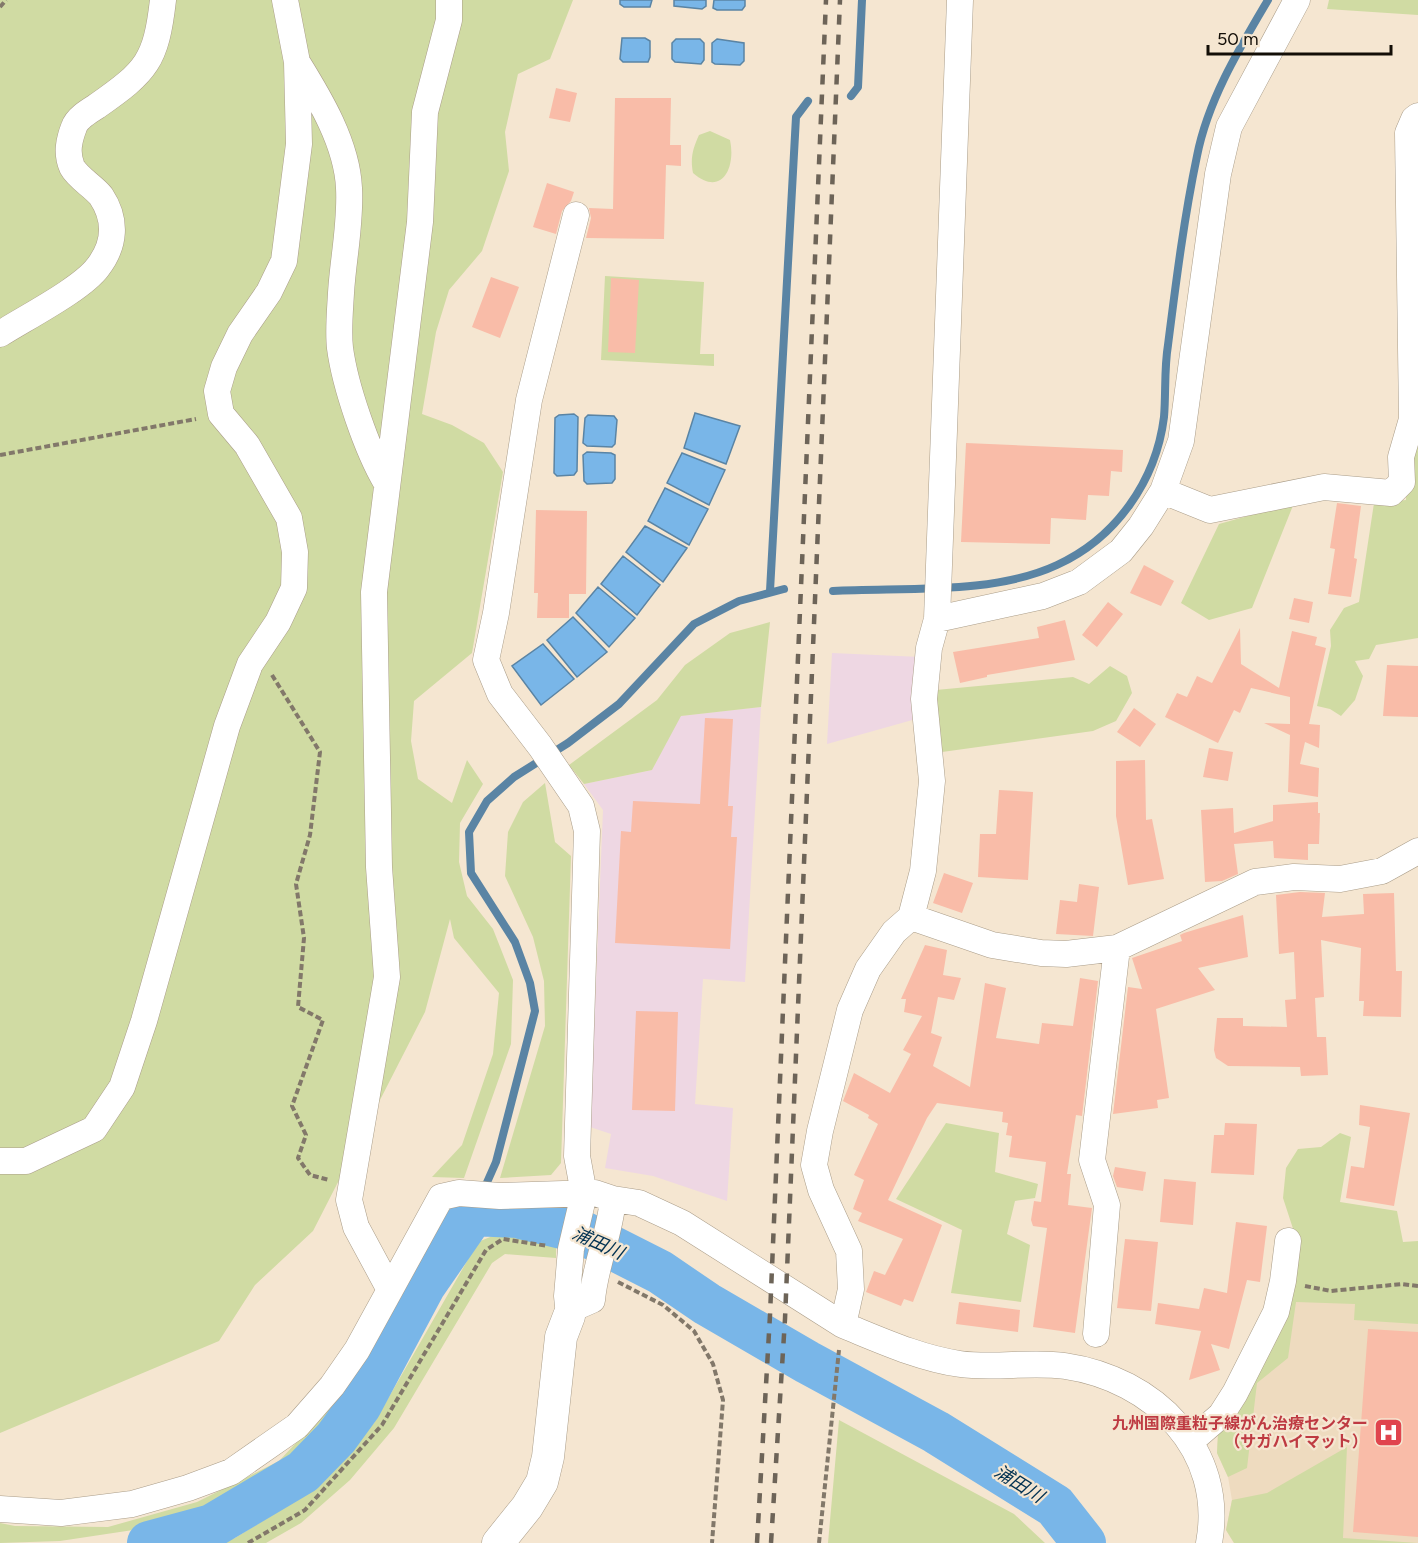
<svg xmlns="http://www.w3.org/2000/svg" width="1418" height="1543" viewBox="0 0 1418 1543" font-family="Figtree,'Noto Sans JP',sans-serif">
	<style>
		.built { fill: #eedbbf }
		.industrial { fill: #eed7e3 }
		.green { fill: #d0dba3 }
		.water { fill: #79b6e8; stroke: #5a84a4; stroke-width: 1.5 }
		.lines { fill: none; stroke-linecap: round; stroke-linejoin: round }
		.stream { stroke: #5a84a4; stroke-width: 8 }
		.river { stroke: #79b6e8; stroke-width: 44 }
		.building { fill: #f9bca8 }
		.minor-casing { stroke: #aa9d89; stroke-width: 27 }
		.tertiary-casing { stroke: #aa9d89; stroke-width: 33 }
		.path { stroke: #82786a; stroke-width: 4; stroke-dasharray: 6 3; stroke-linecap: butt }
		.minor { stroke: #fff; stroke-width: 26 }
		.tertiary { stroke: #fff; stroke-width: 32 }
		.rail { stroke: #6d6458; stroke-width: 4.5; stroke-dasharray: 10 10; stroke-linecap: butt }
		.labels { text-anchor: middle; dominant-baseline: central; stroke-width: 4.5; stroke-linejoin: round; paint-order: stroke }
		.health-label { font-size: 16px; font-weight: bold; fill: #be3a42; stroke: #f5e6d1; text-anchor: end }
		.water-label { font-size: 18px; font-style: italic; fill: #003151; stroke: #f5e6d1 }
	</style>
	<rect width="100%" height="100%" fill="#f5e6d1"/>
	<path class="built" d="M 1292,1224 L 1418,1262 L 1418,1543 L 1234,1543 L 1226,1530 L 1232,1500 L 1228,1477 L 1217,1453 L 1218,1433 L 1235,1419 L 1281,1325 L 1299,1247 Z"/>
	<path class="industrial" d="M 832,653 L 921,657 L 916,719 L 827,744 Z
		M 761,707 L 745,982 L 703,979 L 695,1104 L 733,1108 L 727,1201 L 653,1176 L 605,1168 L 611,1134 L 590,1127 L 603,810 L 584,784 L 652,770 L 680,716 Z"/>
	<path class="green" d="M 0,0 L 573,0 L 550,59 L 518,74 L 505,132 L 509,171 L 482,251 L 449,290 L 436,332 L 422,414 L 452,425 L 484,443 L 503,472 L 472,653 L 414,701 L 411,741 L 418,779 L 452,803 L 467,760 L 483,784 L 460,823 L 459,862 L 467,896 L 493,929 L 513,980 L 511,1044 L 464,1178 L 432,1177 L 462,1145 L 493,1054 L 499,993 L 454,938 L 450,919 L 425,1012 L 313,1231 L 255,1285 L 219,1341 L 0,1433 Z
		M 1329,0 L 1418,0 L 1418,15 L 1327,9 Z
		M 710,131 L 730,140 C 736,167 722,198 693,173 C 690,158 693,148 699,135 Z
		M 605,276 L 704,282 L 700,354 L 714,354 L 714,366 L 601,360 Z
		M 1418,440 L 1418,638 L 1376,645 L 1369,659 L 1355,661 L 1363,676 L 1355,700 L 1341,716 L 1330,709 L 1317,706 L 1331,646 L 1330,630 L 1344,608 L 1359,602 L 1374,503 L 1406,500 L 1407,449 Z
		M 1294,503 L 1252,608 L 1209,620 L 1181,603 L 1219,524 Z
		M 770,622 L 761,707 L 681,716 L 652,770 L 584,784 L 569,765 L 657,700 L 685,665 L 730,633 Z
		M 1110,666 L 1127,676 L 1132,693 L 1116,721 L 1093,731 L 942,752 L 936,690 L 1073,677 L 1089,684 Z
		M 545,783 L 555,842 L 571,856 L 561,1163 L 551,1175 L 500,1178 L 545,1026 L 544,981 L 533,937 L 505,876 L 508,832 L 523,802 Z
		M 946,1123 L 999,1133 L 995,1172 L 1038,1184 L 1035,1198 L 1015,1201 L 1007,1234 L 1030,1245 L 1021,1302 L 951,1293 L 962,1230 L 896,1199 Z
		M 1340,1133 L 1351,1137 L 1340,1202 L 1397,1211 L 1403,1242 L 1418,1241 L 1418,1324 L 1354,1320 L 1355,1304 L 1296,1302 L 1288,1358 L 1257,1383 L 1247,1468 L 1228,1477 L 1217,1453 L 1218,1433 L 1235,1419 L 1281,1325 L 1299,1247 L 1283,1198 L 1286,1168 L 1298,1149 L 1321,1147 Z
		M 471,1206 L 435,1248 L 349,1407 L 293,1466 L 193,1521 L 60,1541 L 0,1543 L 0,1523 L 15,1526 L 108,1527 L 197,1502 L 279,1461 L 327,1410 L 382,1328 L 451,1207 Z
		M 500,1233 L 556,1242 L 556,1258 L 505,1254 L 492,1263 L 394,1428 L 350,1480 L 301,1523 L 266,1543 L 218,1543 L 235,1538 L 308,1493 L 374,1423 L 478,1242 Z
		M 839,1420 L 1014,1514 L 1045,1543 L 828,1543 Z
		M 1347,1447 L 1343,1538 L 1418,1543 L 1234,1543 L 1226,1530 L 1232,1500 L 1267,1493 Z"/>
	<path class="water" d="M 620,0 L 652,0 L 650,7 L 624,7 L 620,4 Z
		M 674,0 L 706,0 L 706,6 L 702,9 L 674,6 Z
		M 714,0 L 745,0 L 745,6 L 742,10 L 717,10 L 713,8 Z
		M 622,38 L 645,38 L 650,41 L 650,57 L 648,62 L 623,62 L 620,59 Z
		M 676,39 L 700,39 L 704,43 L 704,60 L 701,64 L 675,62 L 672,59 L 672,43 Z
		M 717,39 L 744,43 L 744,61 L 740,65 L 715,64 L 712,62 L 712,43 Z
		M 695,413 L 740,426 L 726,464 L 684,448 Z
		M 574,414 L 578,417 L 577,471 L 574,475 L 557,476 L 554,473 L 555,418 L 559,415 Z
		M 588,415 L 614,416 L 617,420 L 615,444 L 612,447 L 587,446 L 583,443 L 585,418 Z
		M 587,452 L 611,453 L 615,455 L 615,479 L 612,483 L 587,484 L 584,481 L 583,455 Z
		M 682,453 L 725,470 L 709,505 L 667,483 Z
		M 665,488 L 708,509 L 689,545 L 648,521 Z
		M 645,526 L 687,548 L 663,582 L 626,552 Z
		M 623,556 L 660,585 L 637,615 L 601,584 Z
		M 598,587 L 635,618 L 609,647 L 576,613 Z
		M 573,617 L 607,652 L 577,677 L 547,640 Z
		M 543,644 L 574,679 L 541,705 L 512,666 Z"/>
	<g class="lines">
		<path class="stream" d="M 851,96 L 858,87 L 862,0
			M 770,591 L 796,117 L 808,101
			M 833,591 C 903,587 993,595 1057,565 C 1116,538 1156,481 1164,417 C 1166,393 1164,369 1168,345 C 1176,282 1184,218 1197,156 C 1208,100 1239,49 1268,0
			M 473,1214 L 496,1162 L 535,1011 L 530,983 L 515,942 L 471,873 L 469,832 L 487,801 L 514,777 L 568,743 L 619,704 L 694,624 L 739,601 L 784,589"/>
		<path class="river" d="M 149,1543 L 212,1526 L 303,1472 L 336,1438 L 360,1405 L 424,1285 L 473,1214 L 517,1216 L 579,1231 L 660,1272 L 707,1304 L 807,1362 L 936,1432 L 1055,1506 L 1084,1543"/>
	</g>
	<path class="building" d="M 556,88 L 577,93 L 570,122 L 549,118 Z
		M 615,98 L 671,98 L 670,145 L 681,145 L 681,166 L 666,165 L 664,239 L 586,238 L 591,218 L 589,208 L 613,209 Z
		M 547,183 L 574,192 L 571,201 L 562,211 L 556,234 L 533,227 Z
		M 491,277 L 519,287 L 500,338 L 472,327 Z
		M 611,278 L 639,280 L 635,353 L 608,352 Z
		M 966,443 L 1123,450 L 1122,472 L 1111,471 L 1109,496 L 1088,495 L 1086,520 L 1051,518 L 1050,544 L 961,542 Z
		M 1337,503 L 1361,506 L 1354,558 L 1357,559 L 1351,597 L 1328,594 L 1335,549 L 1330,548 Z
		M 536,510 L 587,511 L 586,594 L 569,594 L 569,618 L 537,618 L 538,593 L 534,593 Z
		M 1144,565 L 1174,581 L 1161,606 L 1130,593 Z
		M 1294,598 L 1313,602 L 1309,623 L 1289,619 Z
		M 1108,602 L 1123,614 L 1097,647 L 1082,635 Z
		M 1065,620 L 1075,660 L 987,675 L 987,677 L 960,683 L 953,652 L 1039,638 L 1037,627 Z
		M 1240,628 L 1241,664 L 1279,688 L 1292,631 L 1317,637 L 1315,645 L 1326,648 L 1309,724 L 1320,725 L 1319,748 L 1305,742 L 1300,764 L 1319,768 L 1318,797 L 1288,792 L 1290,735 L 1264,723 L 1290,724 L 1290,697 L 1251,688 L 1240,713 L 1234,710 L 1218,743 L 1165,717 L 1177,693 L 1187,697 L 1197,676 L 1212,683 Z
		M 1387,665 L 1418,666 L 1418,717 L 1383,716 Z
		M 1134,708 L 1156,724 L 1140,747 L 1117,732 Z
		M 705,718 L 733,719 L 728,806 L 733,806 L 731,837 L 737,837 L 730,949 L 615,943 L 621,831 L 631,832 L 633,801 L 700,804 Z
		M 1209,748 L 1233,752 L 1228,781 L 1203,777 Z
		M 1145,760 L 1146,820 L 1152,819 L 1164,879 L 1128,885 L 1116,816 L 1116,761 Z
		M 999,790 L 1033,792 L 1028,880 L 978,877 L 980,834 L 996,834 Z
		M 1318,802 L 1318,813 L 1320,813 L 1319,844 L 1308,844 L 1308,860 L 1274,858 L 1273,841 L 1234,844 L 1238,874 L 1222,881 L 1205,882 L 1201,810 L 1233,808 L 1234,833 L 1273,821 L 1273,805 Z
		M 944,873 L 973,883 L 962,913 L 933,903 Z
		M 1079,884 L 1099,887 L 1093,936 L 1056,934 L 1060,900 L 1077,902 Z
		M 1300,892 L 1325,893 L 1322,917 L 1364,914 L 1363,894 L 1394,893 L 1396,971 L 1402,971 L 1401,1017 L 1363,1016 L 1364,1001 L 1359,1001 L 1361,948 L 1321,940 L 1324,997 L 1315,998 L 1317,1037 L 1326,1037 L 1328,1075 L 1301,1076 L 1300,1067 L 1228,1066 L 1216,1058 L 1214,1050 L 1217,1018 L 1243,1018 L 1243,1026 L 1287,1027 L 1285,1000 L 1296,999 L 1294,952 L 1279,954 L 1276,895 Z
		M 1243,915 L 1248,957 L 1198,968 L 1215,990 L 1156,1009 L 1169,1098 L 1157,1100 L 1158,1108 L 1113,1114 L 1128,987 L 1142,989 L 1132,958 L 1182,941 L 1180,935 L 1184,933 Z
		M 925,945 L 947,950 L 943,975 L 961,978 L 954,1000 L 938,997 L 931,1033 L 942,1037 L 933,1066 L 970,1087 L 985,983 L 1006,988 L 996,1038 L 1039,1044 L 1042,1023 L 1073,1026 L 1080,978 L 1098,981 L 1082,1116 L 1076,1115 L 1067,1174 L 1071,1174 L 1068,1205 L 1092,1208 L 1075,1333 L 1033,1327 L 1047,1228 L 1033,1226 L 1031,1220 L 1034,1201 L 1041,1202 L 1046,1162 L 1009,1157 L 1012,1136 L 1006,1135 L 1008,1123 L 1002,1122 L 1003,1112 L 937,1103 L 927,1118 L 888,1200 L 942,1225 L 913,1302 L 904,1299 L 901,1306 L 866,1292 L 874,1271 L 885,1275 L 903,1239 L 858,1221 L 862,1213 L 853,1209 L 864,1180 L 854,1175 L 878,1124 L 868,1118 L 869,1115 L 843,1101 L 854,1073 L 890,1093 L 911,1054 L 903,1050 L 922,1016 L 904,1012 L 906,999 L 901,999 Z
		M 636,1011 L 678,1012 L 675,1111 L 632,1110 Z
		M 1360,1105 L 1410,1113 L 1394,1206 L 1346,1198 L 1351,1166 L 1364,1168 L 1370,1127 L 1359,1125 Z
		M 1225,1123 L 1257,1124 L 1254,1175 L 1211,1173 L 1214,1135 L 1224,1135 Z
		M 1115,1167 L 1146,1172 L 1143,1191 L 1117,1187 L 1113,1176 Z
		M 1164,1179 L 1196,1182 L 1193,1225 L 1160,1222 Z
		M 1236,1222 L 1267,1226 L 1260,1282 L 1247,1280 L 1229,1349 L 1211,1344 L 1220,1370 L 1189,1380 L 1201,1331 L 1155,1324 L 1158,1303 L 1199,1309 L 1204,1288 L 1227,1293 Z
		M 1125,1239 L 1158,1242 L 1151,1311 L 1117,1308 Z
		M 959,1302 L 1020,1310 L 1018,1332 L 956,1324 Z
		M 1368,1329 L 1418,1332 L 1418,1537 L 1353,1532 Z"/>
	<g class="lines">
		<defs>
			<path id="minor" d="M 297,62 C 320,99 347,144 349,188 C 351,223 343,259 341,293 C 340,311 338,331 340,348 C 345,386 367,450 386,482
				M 576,215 L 529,400 L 496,613 L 486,660 L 500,694 L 540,746 L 581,806 L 587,831 L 577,1156 L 584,1194 L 571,1249 L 567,1296 L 569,1316 L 576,1307 L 592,1300 C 595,1265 610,1234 613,1199
				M 0,334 C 25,318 82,289 98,267 C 115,245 117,220 101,196 C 93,186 78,178 72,167 C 66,153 69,140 74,127 C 77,118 89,111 97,106 C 147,71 156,61 163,0
				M 1163,491 L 1210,510 L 1324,487 L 1391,493 L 1402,482 L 1401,457 L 1412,419 L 1408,133 L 1414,119 L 1418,116
				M 937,619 L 1043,596 L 1079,582 L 1121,551 L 1141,526 L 1163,491 L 1181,441 L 1218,174 L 1229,127 L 1297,0
				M 911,917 L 992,945 L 1041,953 L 1066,954 L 1117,948 L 1255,882 L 1294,877 L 1340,879 L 1382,871 L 1418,851
				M 0,1161 L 26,1161 L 94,1129 L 122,1087 L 144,1021 L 227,726 L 250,664 L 278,622 L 294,588 L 295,552 L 289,518 L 247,445 L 221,414 L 217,391 L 224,367 L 240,334 L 269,292 L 284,261 L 299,144 L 297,62 L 285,0
				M 390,1290 L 356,1227 L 349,1200 L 387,977 L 379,867 L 374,592 L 420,222 L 425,112 L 449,20 L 449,0
				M 843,1325 C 880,1340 919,1358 960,1364 C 995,1369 1030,1361 1065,1366 C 1154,1379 1226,1450 1209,1543
				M 1096,1334 L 1107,1205 L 1092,1160 L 1117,948
				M 1191,1441 L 1221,1415 L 1235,1393 L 1276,1312 L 1283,1281 L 1288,1241
				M 0,1509 L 61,1513 L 132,1504 L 188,1488 L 231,1472 L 297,1426 L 332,1386 L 357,1350 L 441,1197 L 459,1193 L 500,1196 L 595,1193 L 613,1199 L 639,1203 L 682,1223 L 843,1325 L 851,1289 L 849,1251 L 821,1190 L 814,1165 L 820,1131 L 850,1010 L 868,969 L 894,932 L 911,917 L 923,871 L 932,781 L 924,699 L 929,648 L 937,619 L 960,0"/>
			<path id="tertiary" d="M 498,1543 L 527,1507 L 542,1482 L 548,1457 L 561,1337 L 569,1316"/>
		</defs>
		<use href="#minor" class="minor-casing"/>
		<use href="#tertiary" class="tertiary-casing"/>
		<path class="path" d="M 0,7 L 6,0
			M 0,455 L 196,419
			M 272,675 L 320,752 L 310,835 L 296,884 L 304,938 L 298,1007 L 323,1020 L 292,1106 L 306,1135 L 298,1158 L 310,1175 L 329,1180
			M 618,1282 L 663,1305 L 694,1331 L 713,1364 L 723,1400 L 712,1543
			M 1305,1286 L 1331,1291 L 1402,1284 L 1418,1286
			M 248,1543 L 305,1510 L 382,1425 L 486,1250 L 503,1239 L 548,1246
			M 819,1543 L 839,1350"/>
		<use href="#minor" class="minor"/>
		<use href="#tertiary" class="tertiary"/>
		<path class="rail" d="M 757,1543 L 770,1315 L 826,0
			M 771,1543 L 785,1319 L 840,0"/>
	</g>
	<defs>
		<symbol id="hospital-square" viewBox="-11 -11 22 22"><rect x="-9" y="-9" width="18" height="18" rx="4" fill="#e0444e" stroke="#f5e6d1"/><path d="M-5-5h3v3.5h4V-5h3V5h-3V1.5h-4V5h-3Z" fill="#fff"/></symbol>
	</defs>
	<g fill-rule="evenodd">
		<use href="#hospital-square" x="1372" y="1416" width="33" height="33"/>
	</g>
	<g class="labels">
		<g class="health-label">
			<text x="1368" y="1423">九州国際重粒子線がん治療センター<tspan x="1368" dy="18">（サガハイマット）</tspan></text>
		</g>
		<g class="water-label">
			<text transform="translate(598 1243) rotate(24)">浦田川</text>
			<text transform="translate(1019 1484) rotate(32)">浦田川</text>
		</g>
	</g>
	<path d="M1208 45v9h183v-9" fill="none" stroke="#130e07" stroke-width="3"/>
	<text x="1217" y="45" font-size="18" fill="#130e07" stroke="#f5e6d1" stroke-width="4.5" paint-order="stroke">50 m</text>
</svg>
